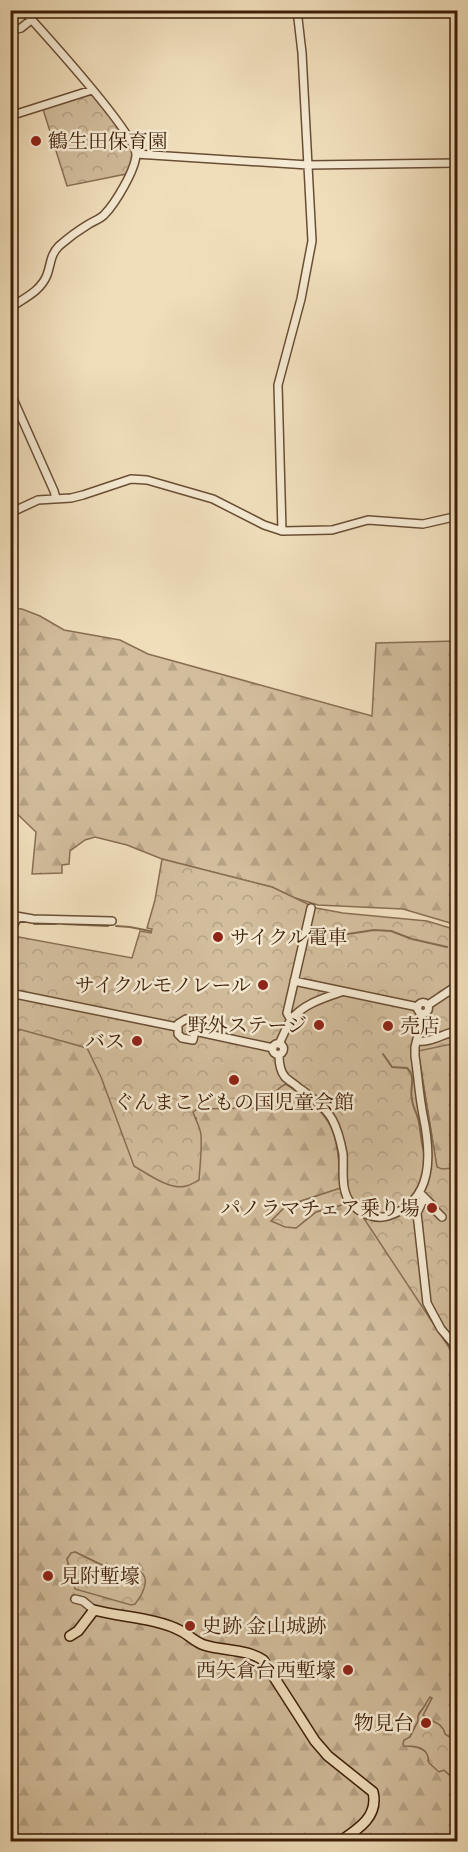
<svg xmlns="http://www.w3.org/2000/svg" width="468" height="1852" viewBox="0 0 468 1852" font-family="'IM FELL Double Pica','Noto Serif JP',serif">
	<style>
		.forest { fill: url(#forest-firs); stroke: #886e52; stroke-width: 1.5; fill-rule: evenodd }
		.park { fill: url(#park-crowns); stroke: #886e52; stroke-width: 1.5 }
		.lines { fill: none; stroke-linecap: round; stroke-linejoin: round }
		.stream { stroke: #846a4e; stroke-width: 2 }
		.minor-casing { stroke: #6a4e34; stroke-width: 10 }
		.major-casing { stroke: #3e1e07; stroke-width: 12 }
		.minor { stroke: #f5ead3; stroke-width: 7 }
		.major { stroke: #f0debb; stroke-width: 9 }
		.poi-dot { fill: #8f2418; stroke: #f5ead3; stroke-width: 2 }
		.labels { text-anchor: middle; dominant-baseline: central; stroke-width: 5; stroke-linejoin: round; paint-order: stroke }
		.poi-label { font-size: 20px; fill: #3e1e07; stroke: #f5ead3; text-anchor: end }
	</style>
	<defs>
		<pattern id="forest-firs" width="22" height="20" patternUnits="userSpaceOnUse" patternTransform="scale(1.5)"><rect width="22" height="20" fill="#d2bd9c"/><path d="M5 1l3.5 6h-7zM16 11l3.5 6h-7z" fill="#b5a285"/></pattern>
		<pattern id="park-crowns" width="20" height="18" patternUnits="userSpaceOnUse" patternTransform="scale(1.5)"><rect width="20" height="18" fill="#d2bd9c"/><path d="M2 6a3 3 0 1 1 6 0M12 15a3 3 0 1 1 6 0" fill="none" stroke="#b5a285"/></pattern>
	</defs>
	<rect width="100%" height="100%" fill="#f0debb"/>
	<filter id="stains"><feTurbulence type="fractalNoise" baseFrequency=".00333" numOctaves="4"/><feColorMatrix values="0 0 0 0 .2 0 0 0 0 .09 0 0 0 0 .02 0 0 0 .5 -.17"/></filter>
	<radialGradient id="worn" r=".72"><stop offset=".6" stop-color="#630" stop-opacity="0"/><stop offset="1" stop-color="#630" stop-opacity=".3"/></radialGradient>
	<path class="forest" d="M 11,608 L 22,609 L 40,616 L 64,630 L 120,640 L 148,654 L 372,716 L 376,643 L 457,641 L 457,925 L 403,909 L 318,905 L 292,897 L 272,887 L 162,859 L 127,845 L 95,837 L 85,840 L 70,851 L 69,864 L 62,865 L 62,873 L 32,874 L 36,832 L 11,808 Z
		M 26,1024 L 91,1050 L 197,1119 L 193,1115 L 193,1111 L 197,1109 L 264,1103 L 281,1086 L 286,1084 C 337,1117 337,1132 341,1188 L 286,1206 L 272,1221 L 296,1228 L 316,1212 L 345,1204 L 355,1213 L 457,1265 L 457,1742 L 445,1734 C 442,1721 431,1723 423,1715 L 432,1698 L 419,1713 L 418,1721 L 405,1746 C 414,1746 422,1747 429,1755 L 428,1761 L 440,1771 L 444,1770 L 456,1781 L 458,1841 L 11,1842 L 10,1039 ZM 75,1552 L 115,1571 L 130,1569 L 73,1585 L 67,1559 Z
		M 457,1038 L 458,1166 L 453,1174 L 437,1168 L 418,1051 Z"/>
	<path class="park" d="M 92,90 L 135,150 L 131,173 L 67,186 L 42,106 Z
		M 162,859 L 272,887 L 316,908 L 343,913 L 427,921 L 457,930 L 457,1043 L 418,1051 L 437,1167 L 442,1169 L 453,1168 L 457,1162 L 457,1364 L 448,1346 L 363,1217 L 345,1204 L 316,1212 L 296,1228 L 285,1227 L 271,1221 L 286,1206 L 341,1188 C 337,1132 337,1116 286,1084 C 275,1089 267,1101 256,1108 L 197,1109 L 193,1112 C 195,1119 200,1126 201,1135 C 202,1149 200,1165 199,1180 C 195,1182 191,1185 186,1186 C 171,1191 146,1173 134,1166 L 101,1077 L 87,1048 L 11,1027 L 10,947 L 19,937 L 132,958 L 140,931 L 151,933 L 152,929 L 147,928 L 155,900 Z
		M 75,1552 C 87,1557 100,1566 113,1570 C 119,1572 126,1569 132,1570 C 154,1571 144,1593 135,1604 L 131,1605 L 75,1589 L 67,1559 L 71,1553 Z
		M 430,1697 L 432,1698 L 423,1715 C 431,1723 442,1721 445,1734 L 457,1742 L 457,1787 L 456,1781 L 444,1770 L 439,1772 L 429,1763 C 428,1748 420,1746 404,1746 L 403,1744 L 404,1740 L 410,1737 L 418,1721 L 418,1716 Z"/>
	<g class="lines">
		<path class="stream" d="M 34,924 L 56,924
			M 63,924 L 108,926
			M 116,926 L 130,927 L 150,931
			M 331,931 L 348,934 L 374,930 L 391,931 L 412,939 L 447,947
			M 383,1054 L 392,1067 L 407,1068 C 417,1078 409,1087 412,1100 C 413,1108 418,1115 419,1123 C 421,1133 421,1142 424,1152"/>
		<defs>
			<path id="minor" d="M 10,31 L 21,28 L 31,20
				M 10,116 L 92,90
				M 136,154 L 308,165 L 458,163
				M 10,308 C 24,298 40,292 47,275 C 51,264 50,255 59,246 C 68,238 79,230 89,224 C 94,221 100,219 104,215 C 115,204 136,169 136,154 C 135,133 42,31 23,10
				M 10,392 L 54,491 L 56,498
				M 10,513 L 38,500 L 71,498 L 83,495 L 131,479 L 147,480 L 213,499 L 264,525 L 282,531 L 332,530 L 368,520 L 423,524 L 458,516
				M 282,531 L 278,385 L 301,299 L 312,241 L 302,53 L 297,10
				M 10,915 L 33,919 L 112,921
				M 10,931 L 18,917
				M 294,981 L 418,1007
				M 10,993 L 177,1027
				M417.5 1008a5.5 5.5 0 1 1 11 0a5.5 5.5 0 1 1-11 0Z
				M 428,1005 L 458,985
				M 186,1019 L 197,1022 L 193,1040 L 182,1038 L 178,1034 L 178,1024 Z
				M 291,1020 L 287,1013 L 311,908
				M 199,1032 L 273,1048
				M 417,1041 C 432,1043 443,1033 458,1031
				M272.5 1049a5.5 5.5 0 1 1 11 0a5.5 5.5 0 1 1-11 0Z
				M 279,1044 C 283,1036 286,1028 290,1021 C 301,1005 323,998 341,992
				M 279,1055 C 279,1062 280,1071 285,1077 C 289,1081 295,1084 299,1088 C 312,1097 324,1106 332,1119 C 338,1130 341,1143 343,1154 C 344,1169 340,1191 351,1203 C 359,1213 375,1220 388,1216 C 435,1201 431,1153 423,1115 C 419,1095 418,1075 415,1056 L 415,1047 L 423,1014
				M 421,1194 L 431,1204
				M 424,1198 L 417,1213 L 427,1303 L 441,1329 L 458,1349
				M 436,1211 L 442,1217
				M 75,1599 L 83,1601 L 94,1610"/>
			<path id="major" d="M 70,1636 L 78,1631 L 94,1610 C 120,1617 158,1618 181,1631 C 189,1635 195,1642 204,1645 C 223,1651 247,1649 263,1660 L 315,1741 L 328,1756 L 373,1792 C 379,1817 357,1830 339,1842"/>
		</defs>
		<use href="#minor" class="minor-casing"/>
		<use href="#major" class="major-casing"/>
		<use href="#minor" class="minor"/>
		<use href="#major" class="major"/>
	</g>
	<g class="poi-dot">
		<circle cx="36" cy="141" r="6"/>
		<circle cx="218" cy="937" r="6"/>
		<circle cx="263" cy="985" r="6"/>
		<circle cx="319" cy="1025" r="6"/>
		<circle cx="388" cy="1026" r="6"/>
		<circle cx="137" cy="1041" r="6"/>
		<circle cx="234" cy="1080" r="6"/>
		<circle cx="432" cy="1208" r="6"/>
		<circle cx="48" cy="1576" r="6"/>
		<circle cx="190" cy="1626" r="6"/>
		<circle cx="348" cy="1670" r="6"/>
		<circle cx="426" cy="1723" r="6"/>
	</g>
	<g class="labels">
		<g class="poi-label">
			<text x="48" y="141" text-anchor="start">鶴生田保育園</text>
			<text x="230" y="937" text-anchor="start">サイクル電車</text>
			<text x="251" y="985">サイクルモノレール</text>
			<text x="307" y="1025">野外ステージ</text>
			<text x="400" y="1026" text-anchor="start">売店</text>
			<text x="125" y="1041">バス</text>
			<text x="234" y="1102" text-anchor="middle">ぐんまこどもの国児童会館</text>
			<text x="420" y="1208">パノラマチェア乗り場</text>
			<text x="60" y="1576" text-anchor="start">見附塹壕</text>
			<text x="202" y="1626" text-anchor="start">史跡 金山城跡</text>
			<text x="336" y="1670">西矢倉台西塹壕</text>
			<text x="414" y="1723">物見台</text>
		</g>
	</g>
	<rect width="468" height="1852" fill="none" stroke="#f0debb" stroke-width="36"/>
	<rect x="12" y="12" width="444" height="1828" fill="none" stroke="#3e1e07" stroke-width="3"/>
	<rect x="18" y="18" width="432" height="1816" fill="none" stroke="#3e1e07" stroke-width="1.5"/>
	<rect width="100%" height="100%" filter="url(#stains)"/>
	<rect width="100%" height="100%" fill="url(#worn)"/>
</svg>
